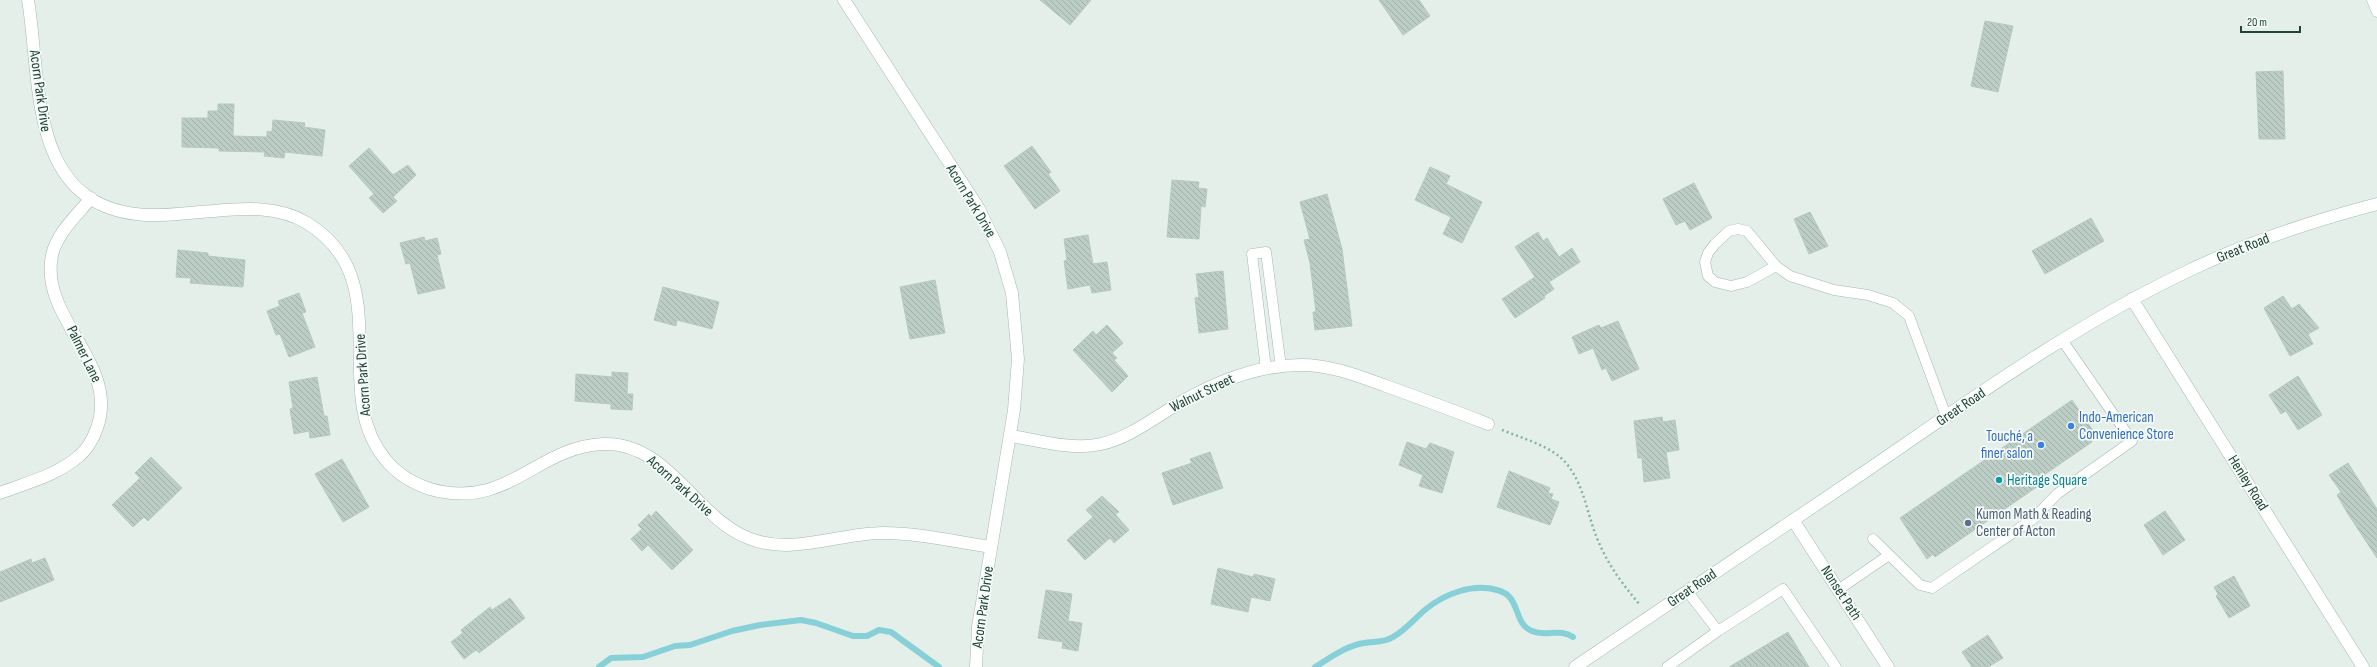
<svg xmlns="http://www.w3.org/2000/svg" width="2377" height="667" viewBox="0 0 2377 667" font-family="'Sofia Sans Condensed',sans-serif">
	<style>
		.lines { fill: none; stroke-linecap: round; stroke-linejoin: round }
		.stream { stroke: #88d0d8; stroke-width: 6 }
		.building { fill: url(#building-back-hatch); stroke: #b6c9c0 }
		.lane-casing { stroke: #a6b8b1; stroke-width: 11 }
		.street-casing { stroke: #a6b8b1; stroke-width: 13 }
		.secondary-casing { stroke: #a1bcb1; stroke-width: 13 }
		.path { stroke: #82b5a3; stroke-width: 2.5; stroke-dasharray: 2 3; stroke-linecap: butt }
		.lane { stroke: #fff; stroke-width: 10 }
		.street { stroke: #fff; stroke-width: 12 }
		.secondary { stroke: #fff; stroke-width: 12 }
		.shop-dot { fill: #3f7fe0; stroke: #f5fbf8; stroke-width: 1.5 }
		.culture-dot { fill: #0f9aa8; stroke: #f5fbf8; stroke-width: 1.5 }
		.service-dot { fill: #5c6f8a; stroke: #f5fbf8; stroke-width: 1.5 }
		.labels { text-anchor: middle; dominant-baseline: central; stroke-width: 3.5; stroke-linejoin: round; paint-order: stroke }
		.street-label { font-size: 15px; fill: #214338; stroke: #f5fbf8 }
		.shop-label { font-size: 15px; fill: #366cbe; stroke: #f5fbf8; text-anchor: start }
		.culture-label { font-size: 15px; fill: #0d838f; stroke: #f5fbf8; text-anchor: start }
		.service-label { font-size: 15px; fill: #4e5e75; stroke: #f5fbf8; text-anchor: start }
	</style>
	<defs>
		<pattern id="building-back-hatch" width="6" height="6" patternUnits="userSpaceOnUse"><rect width="6" height="6" fill="#bccdc5"/><path d="M-1 5l2 2M0 0l6 6M5-1l2 2" fill="none" stroke="#a1b1aa"/></pattern>
	</defs>
	<rect width="100%" height="100%" fill="#e4efea"/>
	<g class="lines">
		<path class="stream" d="M 599,667 L 611,658 L 643,657 L 675,646 L 690,645 L 732,631 L 760,625 L 801,620 L 816,623 L 853,636 L 867,636 L 879,630 L 891,632 L 939,667
			M 1315,667 C 1330,658 1345,646 1364,643 C 1374,641 1384,643 1393,637 C 1406,630 1415,618 1426,609 C 1445,594 1472,583 1497,590 C 1522,596 1512,623 1532,631 C 1546,637 1560,628 1573,637"/>
	</g>
	<path class="building" d="M 1040,0 L 1091,0 L 1070,25 Z
		M 1379,0 L 1419,0 L 1430,16 L 1403,35 Z
		M 1985,21 L 2013,26 L 1998,92 L 1971,86 Z
		M 2283,71 L 2285,139 L 2259,139 L 2256,72 Z
		M 218,104 L 234,104 L 233,136 L 267,137 L 267,131 L 272,132 L 273,120 L 305,123 L 304,127 L 325,130 L 322,156 L 285,152 L 284,158 L 264,156 L 265,152 L 219,151 L 219,148 L 182,147 L 182,118 L 208,118 L 208,111 L 218,111 Z
		M 1032,146 L 1051,172 L 1048,174 L 1060,191 L 1035,209 L 1004,166 Z
		M 369,148 L 393,175 L 408,165 L 416,175 L 393,197 L 397,201 L 383,213 L 369,198 L 374,194 L 349,166 Z
		M 1430,167 L 1450,176 L 1446,184 L 1482,202 L 1462,243 L 1443,234 L 1451,217 L 1415,200 Z
		M 1172,180 L 1199,182 L 1198,188 L 1207,189 L 1205,207 L 1201,206 L 1199,239 L 1167,237 Z
		M 1694,183 L 1712,218 L 1690,230 L 1685,221 L 1676,225 L 1663,199 Z
		M 1327,194 L 1342,249 L 1352,326 L 1315,330 L 1313,312 L 1316,312 L 1310,263 L 1304,240 L 1310,239 L 1300,202 Z
		M 1810,212 L 1828,246 L 1809,254 L 1794,219 Z
		M 2091,218 L 2104,241 L 2045,274 L 2032,251 Z
		M 1538,232 L 1543,241 L 1547,238 L 1559,257 L 1572,248 L 1580,262 L 1549,282 L 1554,289 L 1544,296 L 1545,298 L 1515,318 L 1502,299 L 1535,277 L 1515,247 Z
		M 1088,235 L 1093,264 L 1107,262 L 1111,290 L 1092,293 L 1090,285 L 1068,289 L 1064,261 L 1067,260 L 1064,239 Z
		M 424,237 L 425,241 L 437,238 L 441,254 L 437,255 L 445,288 L 418,294 L 410,263 L 406,264 L 400,243 Z
		M 178,250 L 208,253 L 208,256 L 245,260 L 243,287 L 190,283 L 191,278 L 176,277 Z
		M 1223,271 L 1228,329 L 1199,333 L 1195,298 L 1199,297 L 1196,274 Z
		M 935,280 L 945,333 L 910,339 L 900,287 Z
		M 663,287 L 719,302 L 712,329 L 677,320 L 676,326 L 654,320 Z
		M 299,293 L 306,312 L 302,313 L 315,347 L 289,357 L 280,334 L 276,335 L 267,311 L 280,306 L 278,301 Z
		M 2283,296 L 2292,309 L 2299,304 L 2319,328 L 2308,334 L 2313,344 L 2290,356 L 2264,308 Z
		M 1618,321 L 1639,369 L 1612,381 L 1606,368 L 1602,370 L 1593,348 L 1579,354 L 1572,337 L 1599,325 L 1601,328 Z
		M 1107,325 L 1123,343 L 1112,353 L 1117,358 L 1114,360 L 1128,376 L 1112,392 L 1073,350 L 1093,331 L 1096,335 Z
		M 612,372 L 628,373 L 627,394 L 633,394 L 632,410 L 611,409 L 611,404 L 575,401 L 576,374 L 612,377 Z
		M 2298,376 L 2322,415 L 2298,430 L 2286,411 L 2281,414 L 2269,395 Z
		M 317,377 L 324,416 L 327,416 L 330,435 L 310,438 L 309,431 L 294,434 L 290,409 L 293,408 L 289,382 Z
		M 2072,400 L 2096,435 L 2090,439 L 2092,442 L 2041,477 L 2044,482 L 1935,557 L 1933,554 L 1927,559 L 1900,518 Z
		M 1662,417 L 1663,422 L 1675,420 L 1679,450 L 1666,452 L 1670,478 L 1644,482 L 1642,458 L 1638,458 L 1634,421 Z
		M 1407,442 L 1426,449 L 1430,443 L 1454,452 L 1442,493 L 1419,486 L 1423,475 L 1399,465 Z
		M 1210,452 L 1223,488 L 1173,505 L 1162,473 L 1192,463 L 1190,459 Z
		M 151,457 L 182,488 L 148,521 L 144,517 L 133,527 L 112,505 L 140,478 L 135,473 Z
		M 342,459 L 369,507 L 343,522 L 315,474 Z
		M 2348,463 L 2377,509 L 2377,558 L 2348,514 L 2337,495 L 2341,492 L 2329,475 Z
		M 1509,471 L 1550,488 L 1548,493 L 1553,494 L 1551,499 L 1559,502 L 1550,525 L 1497,507 Z
		M 1102,496 L 1119,512 L 1115,514 L 1129,530 L 1114,543 L 1110,538 L 1085,560 L 1067,540 L 1093,517 L 1086,510 Z
		M 656,511 L 693,550 L 672,570 L 648,545 L 642,551 L 631,539 L 642,529 L 638,525 L 649,514 L 651,517 Z
		M 2165,511 L 2185,540 L 2163,555 L 2144,525 Z
		M 45,558 L 54,580 L 0,602 L 0,572 L 31,559 L 32,563 Z
		M 1218,568 L 1253,577 L 1254,574 L 1275,579 L 1270,601 L 1251,597 L 1248,612 L 1211,604 Z
		M 2234,576 L 2250,606 L 2229,618 L 2216,596 L 2218,594 L 2214,587 Z
		M 1046,590 L 1072,594 L 1068,621 L 1082,623 L 1078,651 L 1062,648 L 1063,642 L 1038,638 Z
		M 510,598 L 525,618 L 479,653 L 476,650 L 464,659 L 451,642 L 463,633 L 461,630 L 490,607 L 492,610 Z
		M 1788,632 L 1809,667 L 1729,667 Z
		M 1988,635 L 2003,658 L 1988,667 L 1972,667 L 1962,652 Z"/>
	<g class="lines">
		<defs>
			<path id="lane" d="M 2372,0 L 2377,12
				M 1776,266 L 1747,282 L 1731,286 L 1715,282 L 1708,276 L 1705,262 L 1708,253 L 1715,244 L 1729,231 L 1738,229 L 1747,231 L 1776,266 L 1790,276 L 1834,290 L 1868,295 L 1893,303 L 1909,316 L 1946,416
				M 1266,369 L 1252,254 L 1266,252 L 1281,367
				M 1873,539 L 1920,585 L 1932,588 L 2033,519 L 2057,494 L 2132,441 L 2062,340
				M 1838,590 L 1889,555
				M 1718,631 L 1783,589 L 1836,667
				M 1667,667 L 1718,631 L 1687,591"/>
			<path id="street" d="M 28,0 C 42,84 27,208 146,215 C 168,216 192,212 214,211 C 246,208 279,206 307,223 C 400,280 328,390 385,459 C 396,473 412,483 430,489 C 508,511 535,447 603,444 C 667,441 695,517 748,538 C 792,556 838,533 883,533 C 919,533 956,542 991,547
				M 844,0 L 979,209 L 1000,252 L 1012,293 L 1018,359 L 1014,410 L 978,627 L 976,667
				M 2132,299 L 2363,667
				M 1011,436 C 1038,440 1073,451 1101,444 C 1125,439 1147,423 1168,410 C 1208,385 1253,365 1301,365 C 1331,365 1358,376 1386,386 C 1420,398 1454,411 1488,424
				M 0,493 C 26,483 58,475 79,456 C 88,449 93,439 97,428 C 120,363 39,319 52,255 C 57,233 77,215 91,198
				M 1793,520 L 1888,667"/>
			<path id="secondary" d="M 1575,667 C 1672,602 1769,537 1866,471 C 1970,400 2074,325 2188,271 C 2248,242 2312,221 2377,204"/>
		</defs>
		<use href="#lane" class="lane-casing"/>
		<use href="#street" class="street-casing"/>
		<use href="#secondary" class="secondary-casing"/>
		<path class="path" d="M 1502,430 C 1522,438 1553,447 1566,463 C 1586,487 1587,518 1600,545 C 1610,568 1625,587 1640,605"/>
		<use href="#lane" class="lane"/>
		<use href="#street" class="street"/>
		<use href="#secondary" class="secondary"/>
	</g>
	<g class="shop-dot">
		<circle cx="2071" cy="426" r="4"/>
		<circle cx="2041" cy="445" r="4"/>
	</g>
	<circle class="culture-dot" cx="1999" cy="480" r="4"/>
	<circle class="service-dot" cx="1968" cy="523" r="4"/>
	<g class="labels">
		<g class="street-label">
			<text transform="translate(40 91) rotate(82)">Acorn Park Drive</text>
			<text transform="translate(971 201) rotate(59)">Acorn Park Drive</text>
			<text transform="translate(2243 248) rotate(-22)">Great Road</text>
			<text transform="translate(84 354) rotate(64)">Palmer Lane</text>
			<text transform="translate(363 375) rotate(-94)">Acorn Park Drive</text>
			<text transform="translate(1202 393) rotate(-26)">Walnut Street</text>
			<text transform="translate(1961 407) rotate(-34)">Great Road</text>
			<text transform="translate(2248 483) rotate(58)">Henley Road</text>
			<text transform="translate(680 486) rotate(42)">Acorn Park Drive</text>
			<text transform="translate(1692 588) rotate(-34)">Great Road</text>
			<text transform="translate(1841 593) rotate(57)">Nonset Path</text>
			<text transform="translate(983 607) rotate(-82)">Acorn Park Drive</text>
		</g>
		<g class="shop-label">
			<text x="2079" y="417">Indo-American<tspan x="2079" dy="17">Convenience Store</tspan></text>
			<text x="2033" y="436" text-anchor="end">Touché, a<tspan x="2033" dy="17">finer salon</tspan></text>
		</g>
		<g class="culture-label">
			<text x="2007" y="480">Heritage Square</text>
		</g>
		<g class="service-label">
			<text x="1976" y="514">Kumon Math &amp; Reading<tspan x="1976" dy="17">Center of Acton</tspan></text>
		</g>
	</g>
	<path d="M2241 26v6h59v-6" fill="none" stroke="#214338" stroke-width="2"/>
	<text x="2247" y="26" font-size="12" fill="#214338" stroke="#f5fbf8" stroke-width="3" paint-order="stroke">20 m</text>
</svg>
